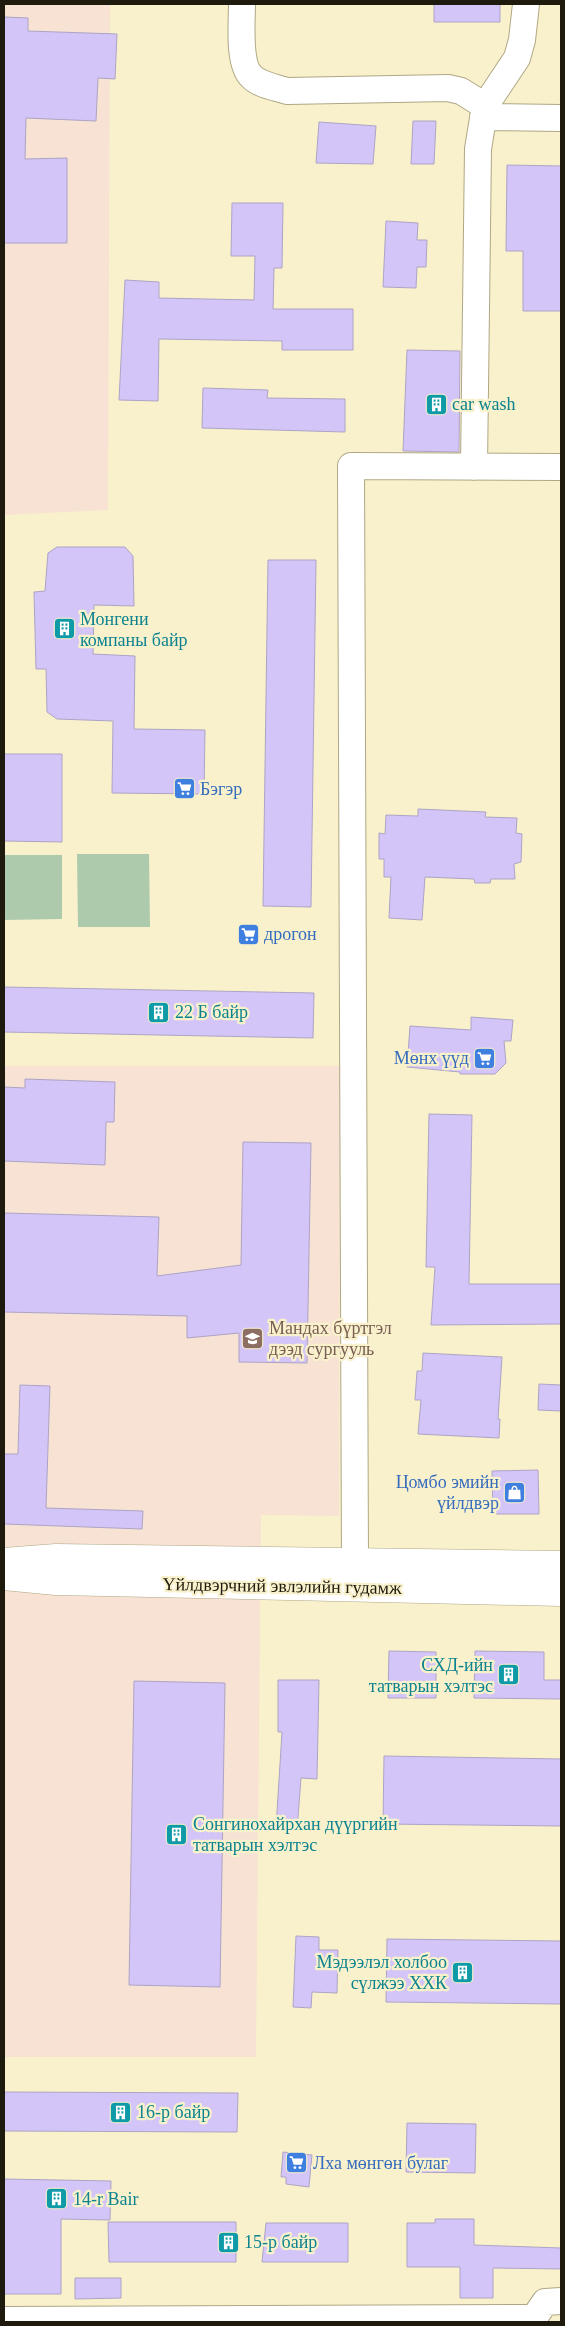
<svg xmlns="http://www.w3.org/2000/svg" width="565" height="2326" viewBox="0 0 565 2326" font-family="Georgia,serif">
	<style>
		.industrial { fill: #f7e2d3 }
		.green { fill: #adcaad }
		.building { fill: #d3c5f7; stroke: #ada4c5 }
		.lines { fill: none; stroke-linecap: round; stroke-linejoin: round }
		.minor-casing { stroke: #afa785; stroke-width: 28 }
		.major-casing { stroke: #afa785; stroke-width: 29 }
		.minor { stroke: #fff; stroke-width: 26 }
		.major { stroke: #fff; stroke-width: 28 }
		.labels { text-anchor: middle; dominant-baseline: central; stroke-width: 4.5; stroke-linejoin: round; paint-order: stroke }
		.culture-label { font-size: 18px; fill: #0d838f; stroke: #f9f1cc; text-anchor: start }
		.shop-label { font-size: 18px; fill: #366cbe; stroke: #f9f1cc; text-anchor: start }
		.education-label { font-size: 18px; fill: #785e54; stroke: #f9f1cc; text-anchor: start }
		.street-label { font-size: 18px; fill: #1e1b0e; stroke: #f9f1cc }
	</style>
	<rect width="100%" height="100%" fill="#f9f1cc"/>
	<path class="industrial" d="M 4,4 L 110,4 L 108,510 L 4,515 Z
		M 4,1066 L 340,1066 L 339,1516 L 261,1515 L 256,2057 L 4,2057 Z"/>
	<path class="green" d="M 77,854 L 149,854 L 150,927 L 78,927 Z
		M 4,855 L 62,855 L 62,919 L 4,920 Z"/>
	<path class="building" d="M 434,4 L 500,4 L 500,22 L 434,22 Z
		M 4,17 L 28,18 L 28,31 L 117,34 L 115,79 L 98,78 L 96,121 L 26,118 L 25,159 L 67,158 L 67,243 L 4,243 Z
		M 413,121 L 436,121 L 434,164 L 411,164 Z
		M 319,122 L 376,126 L 373,164 L 316,163 Z
		M 507,165 L 561,166 L 561,311 L 523,311 L 523,251 L 506,251 Z
		M 232,203 L 283,203 L 282,268 L 274,268 L 273,309 L 353,309 L 353,350 L 282,350 L 282,341 L 159,339 L 158,401 L 119,400 L 125,280 L 159,282 L 159,298 L 254,300 L 255,256 L 231,256 Z
		M 386,221 L 418,223 L 417,240 L 427,240 L 426,267 L 417,267 L 416,288 L 383,287 Z
		M 407,350 L 460,351 L 459,452 L 403,451 Z
		M 203,388 L 268,390 L 267,398 L 345,399 L 345,432 L 202,428 Z
		M 57,547 L 125,547 L 133,556 L 134,606 L 94,605 L 93,654 L 135,656 L 134,729 L 205,730 L 204,794 L 112,793 L 113,721 L 57,719 L 47,712 L 46,669 L 36,669 L 34,592 L 45,591 L 48,553 Z
		M 268,560 L 316,560 L 311,907 L 263,906 Z
		M 4,754 L 62,754 L 62,842 L 4,841 Z
		M 418,809 L 486,812 L 485,817 L 517,818 L 516,833 L 522,834 L 521,862 L 514,864 L 515,879 L 491,879 L 490,883 L 475,883 L 474,879 L 425,877 L 422,920 L 389,918 L 391,877 L 384,877 L 384,859 L 379,859 L 379,833 L 385,834 L 386,815 L 418,816 Z
		M 4,987 L 314,993 L 313,1038 L 4,1032 Z
		M 471,1017 L 513,1020 L 511,1041 L 504,1041 L 506,1063 L 495,1074 L 460,1074 L 460,1072 L 407,1067 L 410,1026 L 471,1030 Z
		M 25,1079 L 115,1082 L 114,1122 L 106,1122 L 105,1165 L 4,1161 L 4,1087 L 25,1088 Z
		M 429,1114 L 472,1115 L 469,1284 L 561,1284 L 561,1324 L 431,1325 L 435,1267 L 426,1267 Z
		M 243,1142 L 311,1143 L 307,1363 L 239,1362 L 239,1333 L 187,1338 L 187,1316 L 4,1312 L 4,1213 L 159,1217 L 157,1276 L 241,1265 Z
		M 423,1353 L 502,1357 L 498,1419 L 500,1419 L 499,1438 L 418,1434 L 421,1400 L 415,1400 L 417,1371 L 422,1371 Z
		M 539,1384 L 561,1385 L 561,1411 L 538,1410 Z
		M 20,1385 L 50,1386 L 46,1508 L 143,1511 L 142,1529 L 4,1524 L 4,1454 L 18,1454 Z
		M 538,1470 L 539,1514 L 493,1514 L 492,1471 Z
		M 389,1651 L 436,1652 L 436,1698 L 388,1698 Z
		M 475,1651 L 544,1652 L 544,1680 L 561,1680 L 561,1699 L 474,1698 Z
		M 278,1680 L 319,1680 L 317,1779 L 301,1778 L 297,1830 L 276,1828 L 282,1732 L 278,1732 Z
		M 134,1681 L 225,1683 L 220,1987 L 129,1985 Z
		M 384,1756 L 561,1759 L 561,1826 L 383,1824 Z
		M 296,1936 L 319,1937 L 319,1950 L 338,1950 L 337,1993 L 312,1992 L 311,2008 L 293,2007 Z
		M 387,1939 L 561,1941 L 561,2004 L 386,2002 Z
		M 4,2092 L 238,2093 L 237,2132 L 4,2131 Z
		M 407,2123 L 476,2124 L 475,2173 L 406,2172 Z
		M 283,2152 L 312,2155 L 309,2187 L 286,2184 L 286,2177 L 281,2177 Z
		M 4,2179 L 111,2181 L 110,2220 L 61,2219 L 61,2294 L 4,2294 Z
		M 435,2219 L 474,2219 L 474,2245 L 561,2248 L 561,2269 L 493,2268 L 493,2298 L 460,2298 L 460,2267 L 407,2267 L 407,2223 L 435,2223 Z
		M 108,2222 L 236,2222 L 236,2262 L 109,2262 Z
		M 266,2223 L 348,2223 L 348,2262 L 262,2262 Z
		M 75,2278 L 121,2278 L 121,2298 L 75,2299 Z"/>
	<g class="lines">
		<defs>
			<path id="minor" d="M 242,4 C 242,21 238,63 251,76 C 259,85 275,87 287,91 L 448,88 L 461,91 L 485,106
				M 483,117 L 561,118
				M 474,467 L 478,149 L 485,106 L 517,58 L 522,40 L 526,4
				M 355,1564 L 351,466 L 561,467
				M 4,2320 L 534,2318 L 545,2302 L 561,2301"/>
			<path id="major" d="M 4,1562 L 56,1558 L 561,1565
				M 4,1576 L 56,1581 L 561,1592"/>
		</defs>
		<use href="#minor" class="minor-casing"/>
		<use href="#major" class="major-casing"/>
		<use href="#minor" class="minor"/>
		<use href="#major" class="major"/>
	</g>
	<defs>
		<symbol id="building-square" viewBox="-11 -11 22 22"><rect x="-9" y="-9" width="18" height="18" rx="4" fill="#0f9aa8" stroke="#f9f1cc"/><path d="M-4-6H4V6H1V3H-1V6H-4ZM-2.5-4.3h1.7v1.8h-1.7ZM.8-4.3h1.7v1.8H.8ZM-2.5-1h1.7V.8h-1.7ZM.8-1h1.7V.8H.8Z" fill="#fff"/></symbol>
		<symbol id="supermarket-square" viewBox="-11 -11 22 22"><rect x="-9" y="-9" width="18" height="18" rx="4" fill="#3f7fe0" stroke="#f9f1cc"/><path d="M-6-5.5h2.5l.6 2H6L4.5 2H-2.5L-4.4-4H-6ZM-1.5 3.2a1.3 1.3 0 1 0 .1 0ZM3 3.2a1.3 1.3 0 1 0 .1 0Z" fill="#fff"/></symbol>
		<symbol id="university-square" viewBox="-11 -11 22 22"><rect x="-9" y="-9" width="18" height="18" rx="4" fill="#8d6e63" stroke="#f9f1cc"/><path d="M0-5L7-2L0 1L-7-2ZM-4 1L0 2.5L4 1V4Q0 6-4 4Z" fill="#fff"/></symbol>
		<symbol id="shop-square" viewBox="-11 -11 22 22"><rect x="-9" y="-9" width="18" height="18" rx="4" fill="#3f7fe0" stroke="#f9f1cc"/><path d="M-5-2.5h2.3a2.7 3.5 0 0 1 5.4 0H5L5.5 6h-11ZM-1.5-2.5h3a1.5 2.3 0 0 0-3 0Z" fill="#fff"/></symbol>
	</defs>
	<g fill-rule="evenodd">
		<use href="#building-square" x="424" y="392" width="25" height="25"/>
		<use href="#building-square" x="52" y="616" width="25" height="25"/>
		<use href="#supermarket-square" x="172" y="776" width="25" height="25"/>
		<use href="#supermarket-square" x="236" y="922" width="25" height="25"/>
		<use href="#building-square" x="146" y="1000" width="25" height="25"/>
		<use href="#supermarket-square" x="472" y="1046" width="25" height="25"/>
		<use href="#university-square" x="240" y="1326" width="25" height="25"/>
		<use href="#shop-square" x="502" y="1480" width="25" height="25"/>
		<use href="#building-square" x="496" y="1662" width="25" height="25"/>
		<use href="#building-square" x="164" y="1822" width="25" height="25"/>
		<use href="#building-square" x="450" y="1960" width="25" height="25"/>
		<use href="#building-square" x="108" y="2100" width="25" height="25"/>
		<use href="#supermarket-square" x="284" y="2150" width="25" height="25"/>
		<use href="#building-square" x="44" y="2186" width="25" height="25"/>
		<use href="#building-square" x="216" y="2230" width="25" height="25"/>
	</g>
	<g class="labels">
		<g class="culture-label">
			<text x="452" y="404">car wash</text>
			<text x="80" y="619">Монгени<tspan x="80" dy="21">компаны байр</tspan></text>
			<text x="175" y="1012">22 Б байр</text>
			<text x="493" y="1665" text-anchor="end">СХД-ийн<tspan x="493" dy="21">татварын хэлтэс</tspan></text>
			<text x="193" y="1824">Сонгинохайрхан дүүргийн<tspan x="193" dy="21">татварын хэлтэс</tspan></text>
			<text x="447" y="1962" text-anchor="end">Мэдээлэл холбоо<tspan x="447" dy="21">сүлжээ ХХК</tspan></text>
			<text x="137" y="2112">16-р байр</text>
			<text x="73" y="2199">14-r Bair</text>
			<text x="244" y="2242">15-р байр</text>
		</g>
		<g class="shop-label">
			<text x="200" y="789">Бэгэр</text>
			<text x="264" y="934">дрогон</text>
			<text x="469" y="1058" text-anchor="end">Мөнх үүд</text>
			<text x="499" y="1482" text-anchor="end">Цомбо эмийн<tspan x="499" dy="21">үйлдвэр</tspan></text>
			<text x="313" y="2163">Лха мөнгөн булаг</text>
		</g>
		<g class="education-label">
			<text x="269" y="1328">Мандах бүртгэл<tspan x="269" dy="21">дээд сургууль</tspan></text>
		</g>
		<g class="street-label">
			<text transform="translate(282 1586) rotate(1)">Үйлдвэрчний эвлэлийн гудамж</text>
		</g>
	</g>
	<rect width="565" height="2326" fill="none" stroke="#1e1b0e" stroke-width="10"/>
</svg>
